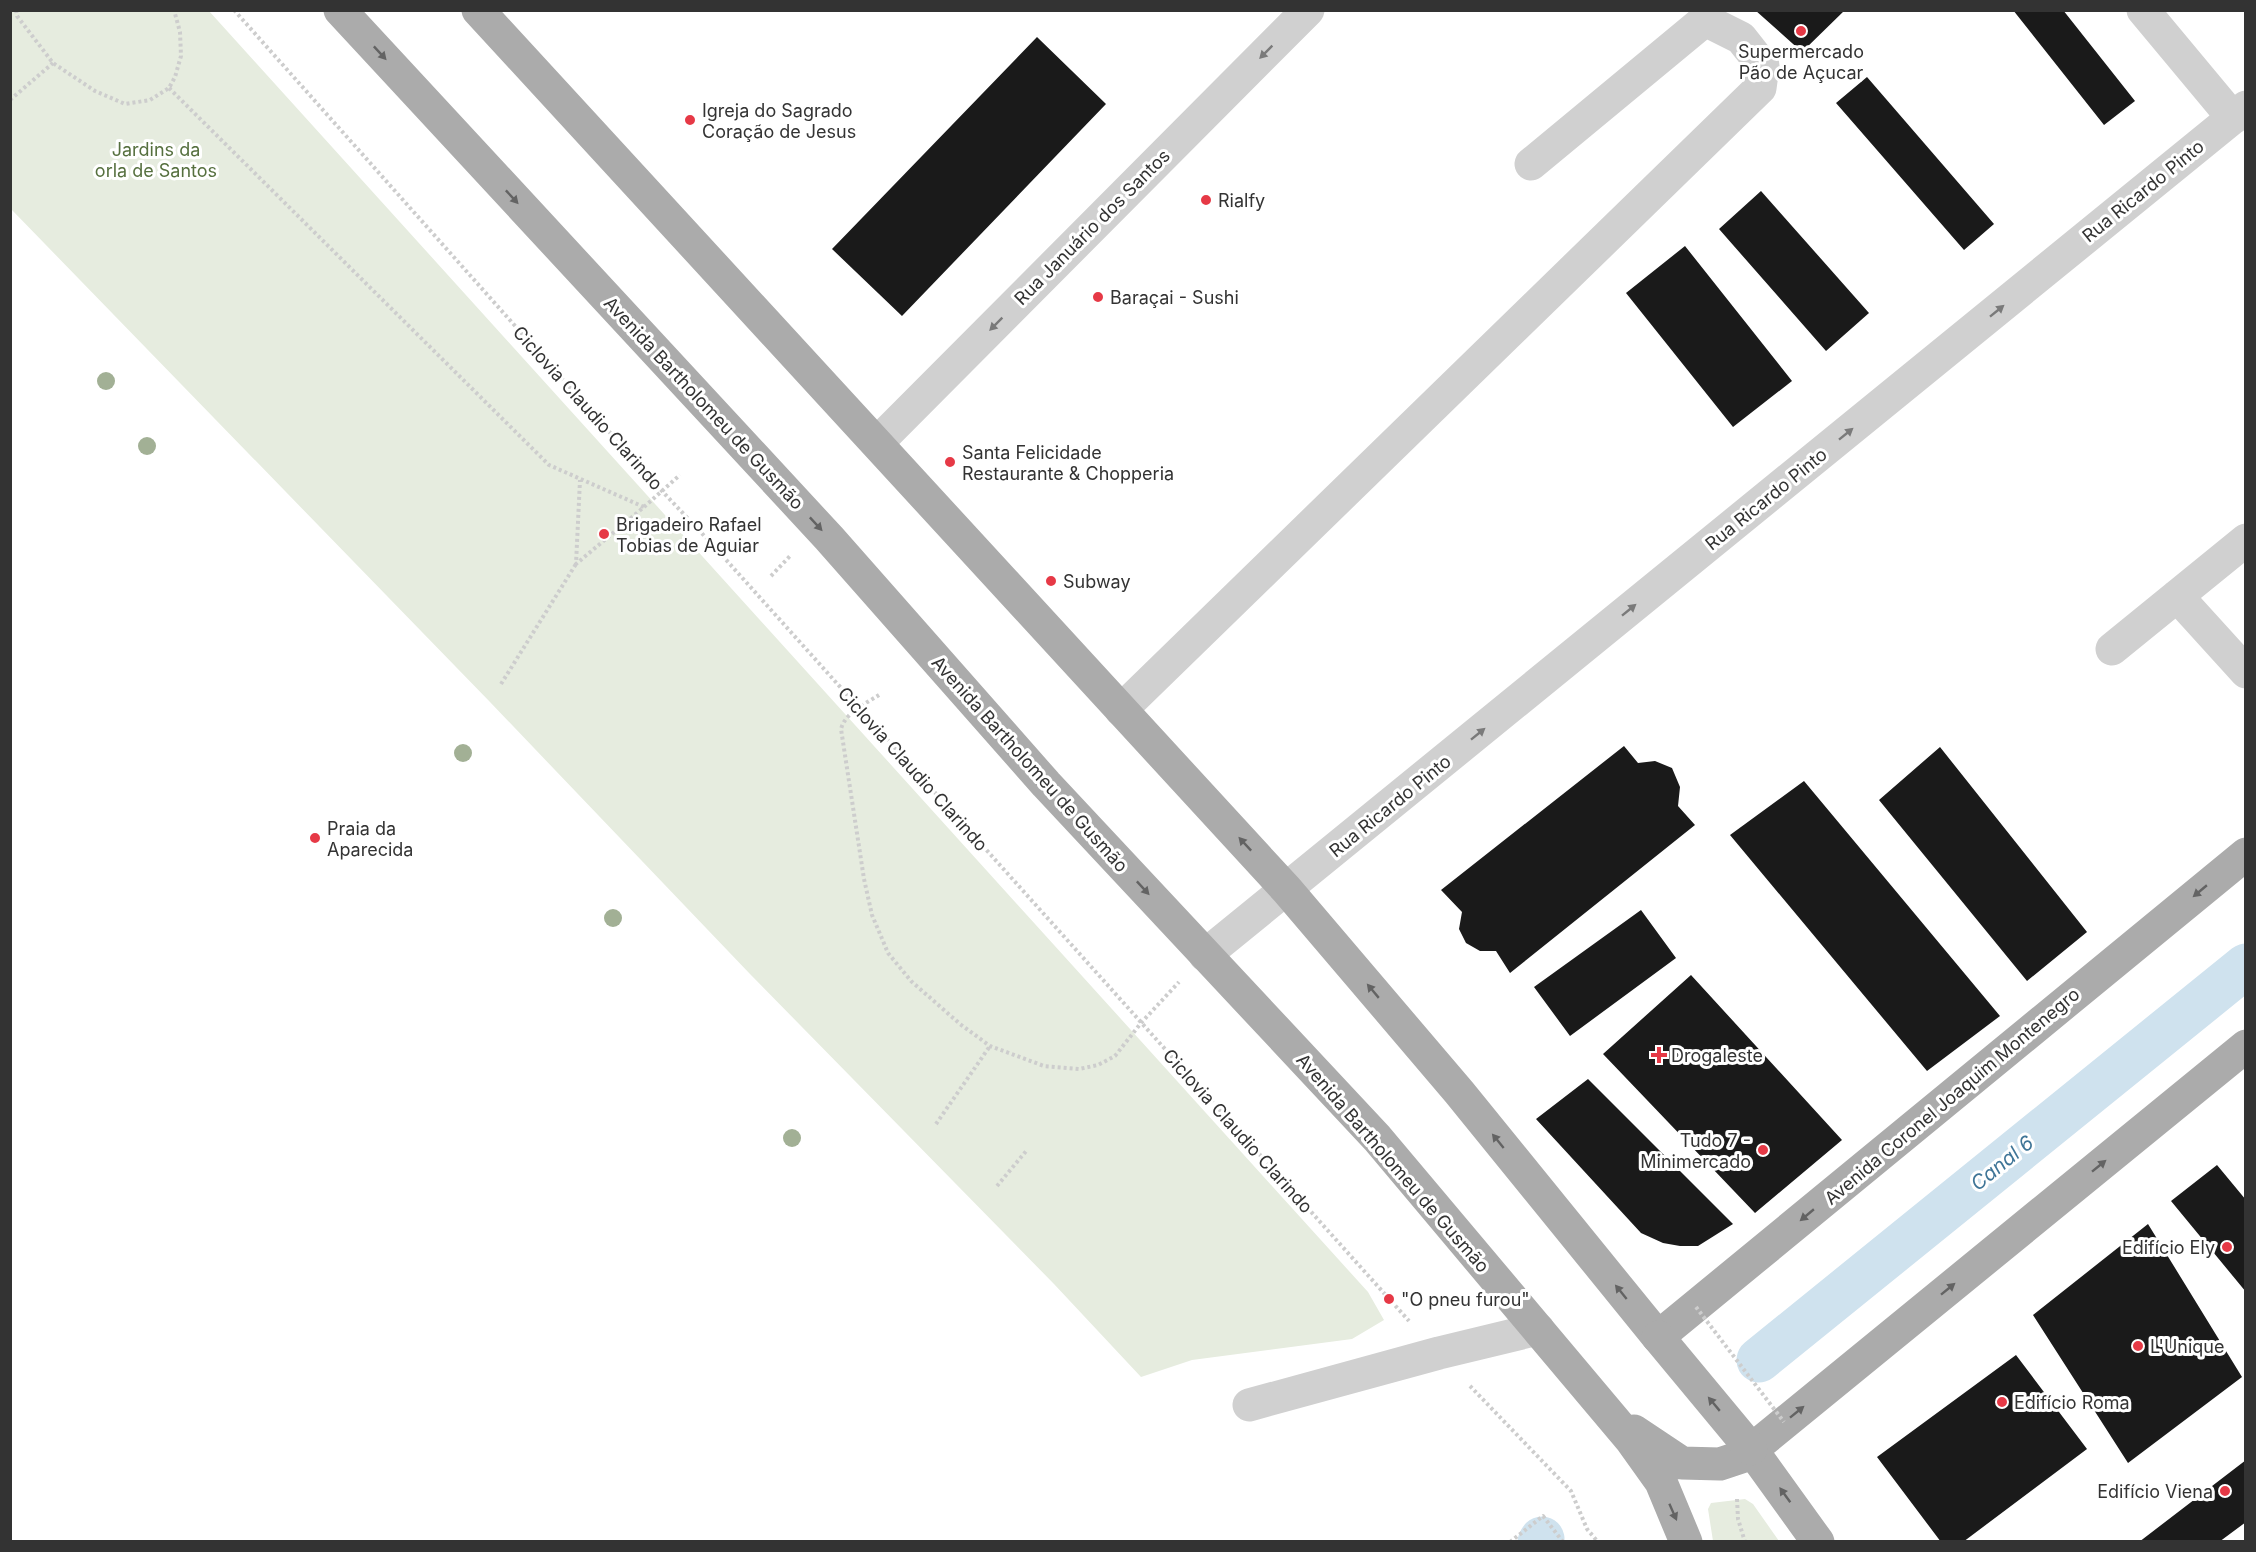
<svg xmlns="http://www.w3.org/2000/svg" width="2256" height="1552" viewBox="0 0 2256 1552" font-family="Inter,sans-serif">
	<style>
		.green { fill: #e6ecdf }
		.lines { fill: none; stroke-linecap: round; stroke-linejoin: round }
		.canal { stroke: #cfe2ee; stroke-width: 45 }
		.building { fill: #1a1a1a }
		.path { stroke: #cdcdcd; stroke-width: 4; stroke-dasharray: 3 3; stroke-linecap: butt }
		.minor { stroke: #d0d0d0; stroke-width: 33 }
		.major { stroke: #ababab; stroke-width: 33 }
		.path-bridge { stroke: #cdcdcd; stroke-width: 4; stroke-dasharray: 3 3; stroke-linecap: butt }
		.major-bridge { stroke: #ababab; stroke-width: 33 }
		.tree { fill: #a2b095 }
		.oneway { fill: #7a7a7a }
		.oneway2 { fill: #636363 }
		.poi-dot { fill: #e63946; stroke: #fff; stroke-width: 2 }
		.labels { text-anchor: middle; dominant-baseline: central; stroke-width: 6; stroke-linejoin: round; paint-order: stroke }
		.poi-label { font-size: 18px; fill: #333; stroke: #fff; text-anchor: start }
		.park-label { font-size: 18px; fill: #56703f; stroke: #fff }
		.street-label { font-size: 18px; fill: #333; stroke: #fff }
		.water-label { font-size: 20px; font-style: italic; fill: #3f7597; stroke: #fff }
	</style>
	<rect width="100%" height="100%" fill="#fff"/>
	<path class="green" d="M 11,10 L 209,11 L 1368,1292 L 1384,1320 L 1352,1339 L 1192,1360 L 1141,1377 L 1054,1284 L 750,974 L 490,702 L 11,209 Z
		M 1745,1499 L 1753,1504 L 1779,1541 L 1713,1541 L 1708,1509 L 1711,1503 Z"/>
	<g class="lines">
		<path class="canal" d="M 1759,1360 L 2246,966
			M 1540,1542 L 1542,1539"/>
	</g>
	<path class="building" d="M 1755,10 L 1845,10 L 1802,52 Z
		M 2013,10 L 2063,10 L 2135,101 L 2104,125 Z
		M 1037,37 L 1106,104 L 902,316 L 832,249 Z
		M 1867,77 L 1994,224 L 1964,250 L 1836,103 Z
		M 1761,191 L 1869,313 L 1826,351 L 1719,229 Z
		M 1685,246 L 1792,381 L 1733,427 L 1626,293 Z
		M 1624,746 L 1638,763 L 1655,761 L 1672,768 L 1680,787 L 1678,806 L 1695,825 L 1510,973 L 1496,951 L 1480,951 L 1466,943 L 1459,929 L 1462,912 L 1441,890 Z
		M 1940,747 L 2087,932 L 2027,981 L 1879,800 Z
		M 1804,781 L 2000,1016 L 1927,1071 L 1730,835 Z
		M 1641,910 L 1676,958 L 1570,1036 L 1534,987 Z
		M 1691,975 L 1842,1140 L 1755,1213 L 1603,1054 Z
		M 1588,1079 L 1733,1224 L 1698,1246 L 1680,1246 L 1663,1243 L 1641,1233 L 1536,1119 Z
		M 2217,1165 L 2246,1200 L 2246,1292 L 2171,1201 Z
		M 2148,1224 L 2242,1377 L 2128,1463 L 2033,1315 Z
		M 2016,1355 L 2087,1449 L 1963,1542 L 1941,1542 L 1877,1457 Z
		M 2246,1460 L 2246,1522 L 2219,1542 L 2139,1542 Z"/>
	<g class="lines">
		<path class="path" d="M 16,10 L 17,16 L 53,63 L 95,91 L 125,104 L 150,100 L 169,88 L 175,77 L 181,56 L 180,32 L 174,10
			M 234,10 L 662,491 L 711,543 L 1409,1321
			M 169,88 L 549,465 L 644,507 L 576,564 L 580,480
			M 10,100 L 53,63
			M 644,507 L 680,475
			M 771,576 L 791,555
			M 501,684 L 576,564
			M 879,695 C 865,704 845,713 841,729 L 864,879 L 872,915 L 888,953 L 911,981 L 960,1024 L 990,1046 L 1044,1066 L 1079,1069 L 1098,1065 L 1115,1056 L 1141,1023 L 1179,982
			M 936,1124 L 990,1046
			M 997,1186 L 1027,1150
			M 1470,1386 L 1571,1491 L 1587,1529 L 1598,1542
			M 1737,1499 L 1738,1519 L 1745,1542
			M 1510,1542 L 1543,1516 L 1563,1542"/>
		<path class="minor" d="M 2143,10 L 2233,118
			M 877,443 L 1308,10
			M 2177,596 L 2246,672
			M 2112,649 L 2246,540
			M 1121,710 L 1760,88 L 1763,66 L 1741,38 L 1705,20 L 1531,164
			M 1205,955 L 2246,107
			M 1249,1405 L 1439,1353 L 1538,1329"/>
		<path class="major" d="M 340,10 L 829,538 L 1046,784 L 1377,1138 L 1631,1440 L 1661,1482 L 1686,1542
			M 478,10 L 1287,890 L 1459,1092 L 1658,1337 L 2246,854
			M 1634,1431 L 1682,1463 L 1720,1464 L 1744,1456 L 2246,1046
			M 1751,1449 L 1818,1542"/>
		<path class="path-bridge" d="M 1696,1307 L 1784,1422"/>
		<path class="major-bridge" d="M 1658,1337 L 1751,1449"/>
	</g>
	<g class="tree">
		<circle cx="106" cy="381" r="9"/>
		<circle cx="147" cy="446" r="9"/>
		<circle cx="463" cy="753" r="9"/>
		<circle cx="613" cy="918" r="9"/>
		<circle cx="792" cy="1138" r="9"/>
	</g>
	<defs><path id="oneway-solid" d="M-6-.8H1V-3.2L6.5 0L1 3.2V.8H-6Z" transform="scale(1.5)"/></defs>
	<g class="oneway">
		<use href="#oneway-solid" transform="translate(1266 52) rotate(135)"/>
		<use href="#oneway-solid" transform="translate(1997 311) rotate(-39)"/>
		<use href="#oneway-solid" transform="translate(996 324) rotate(135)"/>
		<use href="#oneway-solid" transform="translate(1846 434) rotate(-39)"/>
		<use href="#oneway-solid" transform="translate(1629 610) rotate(-39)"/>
		<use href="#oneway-solid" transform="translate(1478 734) rotate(-39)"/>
	</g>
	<g class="oneway2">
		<use href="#oneway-solid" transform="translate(380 53) rotate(47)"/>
		<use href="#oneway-solid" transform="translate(512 197) rotate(47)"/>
		<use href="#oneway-solid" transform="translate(816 524) rotate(47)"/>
		<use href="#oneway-solid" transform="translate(1245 844) rotate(-133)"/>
		<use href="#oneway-solid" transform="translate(1143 888) rotate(47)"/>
		<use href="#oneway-solid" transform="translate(2200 891) rotate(140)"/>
		<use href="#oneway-solid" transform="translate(1373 991) rotate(-130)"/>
		<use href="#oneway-solid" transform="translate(1498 1141) rotate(-129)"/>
		<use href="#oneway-solid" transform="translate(2099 1166) rotate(-39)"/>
		<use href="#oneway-solid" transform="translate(1807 1215) rotate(140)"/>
		<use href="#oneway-solid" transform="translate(1948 1289) rotate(-39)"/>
		<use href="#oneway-solid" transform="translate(1621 1292) rotate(-129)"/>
		<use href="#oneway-solid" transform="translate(1714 1404) rotate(-130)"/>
		<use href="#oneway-solid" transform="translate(1797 1412) rotate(-39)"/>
		<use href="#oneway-solid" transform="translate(1785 1495) rotate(-126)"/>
		<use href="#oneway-solid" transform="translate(1673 1512) rotate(66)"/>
	</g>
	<g class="poi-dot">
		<circle cx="1801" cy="31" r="6"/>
		<circle cx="690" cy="120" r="6"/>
		<circle cx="1206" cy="200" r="6"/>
		<circle cx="1098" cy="297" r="6"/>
		<circle cx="950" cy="462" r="6"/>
		<circle cx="604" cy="534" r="6"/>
		<circle cx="1051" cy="581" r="6"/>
		<circle cx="315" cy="838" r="6"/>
		<path d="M1656 1046h6v6h6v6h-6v6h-6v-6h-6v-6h6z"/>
		<circle cx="1763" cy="1150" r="6"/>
		<circle cx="2227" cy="1247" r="6"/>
		<circle cx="1389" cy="1299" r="6"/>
		<circle cx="2138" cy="1346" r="6"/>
		<circle cx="2002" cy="1402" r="6"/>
		<circle cx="2225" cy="1491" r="6"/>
	</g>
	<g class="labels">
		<g class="poi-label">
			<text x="1801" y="51" text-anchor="middle">Supermercado<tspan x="1801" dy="21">Pão de Açucar</tspan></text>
			<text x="702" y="110">Igreja do Sagrado<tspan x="702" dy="21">Coração de Jesus</tspan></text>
			<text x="1218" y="200">Rialfy</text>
			<text x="1110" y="297">Baraçai - Sushi</text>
			<text x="962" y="452">Santa Felicidade<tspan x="962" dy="21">Restaurante &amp; Chopperia</tspan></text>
			<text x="616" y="524">Brigadeiro Rafael<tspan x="616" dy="21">Tobias de Aguiar</tspan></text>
			<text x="1063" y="581">Subway</text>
			<text x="327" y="828">Praia da<tspan x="327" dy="21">Aparecida</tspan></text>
			<text x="1671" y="1055">Drogaleste</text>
			<text x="1751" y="1140" text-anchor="end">Tudo 7 -<tspan x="1751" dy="21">Minimercado</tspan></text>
			<text x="2215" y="1247" text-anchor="end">Edifício Ely</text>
			<text x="1401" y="1299">"O pneu furou"</text>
			<text x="2150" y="1346">L'Unique</text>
			<text x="2014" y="1402">Edifício Roma</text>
			<text x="2213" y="1491" text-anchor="end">Edifício Viena</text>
		</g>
		<g class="park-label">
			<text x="156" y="149">Jardins da<tspan x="156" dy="21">orla de Santos</tspan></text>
		</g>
		<g class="street-label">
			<text transform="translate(2143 191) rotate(-39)">Rua Ricardo Pinto</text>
			<text transform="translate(1092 227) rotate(-45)">Rua Januário dos Santos</text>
			<text transform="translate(704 403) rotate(47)">Avenida Bartholomeu de Gusmão</text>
			<text transform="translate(588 408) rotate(48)">Ciclovia Claudio Clarindo</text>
			<text transform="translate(1766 499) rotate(-39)">Rua Ricardo Pinto</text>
			<text transform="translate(1030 764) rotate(48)">Avenida Bartholomeu de Gusmão</text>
			<text transform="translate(913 769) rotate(48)">Ciclovia Claudio Clarindo</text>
			<text transform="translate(1390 806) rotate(-39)">Rua Ricardo Pinto</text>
			<text transform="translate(1952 1096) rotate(-40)">Avenida Coronel Joaquim Montenegro</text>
			<text transform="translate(1238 1131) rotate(48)">Ciclovia Claudio Clarindo</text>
			<text transform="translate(1393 1163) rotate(49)">Avenida Bartholomeu de Gusmão</text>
		</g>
		<g class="water-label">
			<text transform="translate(2002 1163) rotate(-39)">Canal 6</text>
		</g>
	</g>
	<rect width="2256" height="1552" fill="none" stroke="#333333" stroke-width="24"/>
</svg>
